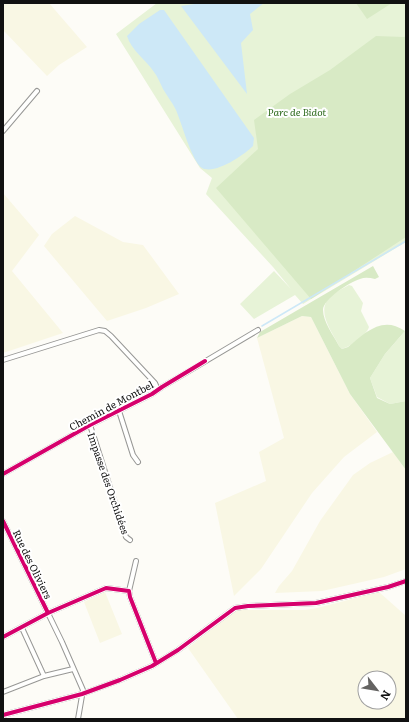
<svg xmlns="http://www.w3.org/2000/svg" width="409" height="722" viewBox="0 0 409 722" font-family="Literata,serif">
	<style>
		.farmland { fill: #f9f7e4; fill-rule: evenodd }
		.green { fill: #e7f3d7 }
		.forest { fill: #d8eac5 }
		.water { fill: #cde8f7 }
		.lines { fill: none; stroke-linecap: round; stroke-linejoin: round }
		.stream { stroke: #cde8f7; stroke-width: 1.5 }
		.street-casing { stroke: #979795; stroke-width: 6 }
		.street { stroke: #fffffe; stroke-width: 4 }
		.cycleway-casing { stroke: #fff; stroke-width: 6 }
		.cycleway { stroke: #d6006c; stroke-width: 4 }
		.labels { text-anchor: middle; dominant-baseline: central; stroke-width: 4; stroke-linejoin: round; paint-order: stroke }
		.park-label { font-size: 10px; font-style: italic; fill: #2f6b1f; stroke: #fff }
		.street-label { font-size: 10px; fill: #111; stroke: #fff }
	</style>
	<rect width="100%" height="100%" fill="#fdfcf7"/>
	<path class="farmland" d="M 3,3 L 49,3 L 87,47 L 59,65 L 47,76 L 3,30 Z
		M 3,193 L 39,235 L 12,271 L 63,333 L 3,353 Z
		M 75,216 L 123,242 L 143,245 L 179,294 L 146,308 L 107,321 L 44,246 L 52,234 Z
		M 302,316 L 311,317 L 350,394 L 377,432 L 344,457 L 312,493 L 261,569 L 234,596 L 215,503 L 266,481 L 259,452 L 284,438 L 257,338 Z
		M 393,452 L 406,470 L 406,569 L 384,577 L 322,591 L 275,593 L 279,586 L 292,571 L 320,521 L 353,475 L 370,463 Z
		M 105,592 L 122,634 L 100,643 L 84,602 Z
		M 379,592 L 406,616 L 406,719 L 238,719 L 188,648 L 236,610 L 305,610 L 317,608 ZM 365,678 L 389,678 L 389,702 L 365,702 Z"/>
	<path class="green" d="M 157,3 L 406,3 L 406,242 L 303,304 L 295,295 L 254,319 L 240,304 L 274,271 L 291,289 L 273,267 L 206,194 L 212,178 L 200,168 L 116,34 Z
		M 349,285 L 352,286 L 363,303 L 361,311 L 369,327 C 366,336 351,346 342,349 L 339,346 C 333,333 317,314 328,299 C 333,293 342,289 349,285 Z
		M 406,330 L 406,401 L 390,404 L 377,397 L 370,378 L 385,354 Z"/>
	<path class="forest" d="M 356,3 L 392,3 L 367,19 Z
		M 376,36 L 404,37 L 406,36 L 406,237 L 311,299 L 216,188 L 258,149 L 254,120 L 290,94 L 330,70 Z
		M 373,266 L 379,277 L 375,279 C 370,278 365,277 360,279 C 350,282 323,299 323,310 C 323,322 334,336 339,346 L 342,349 L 348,347 C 365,333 382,315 405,331 L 385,354 L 370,378 L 377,398 L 390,404 L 406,401 L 406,470 L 350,394 L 311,317 L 302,316 L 257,338 L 260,332 Z"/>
	<path class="water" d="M 201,3 L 264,3 L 250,14 L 253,30 L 241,43 L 247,94 L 181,6 Z
		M 160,10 L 164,10 L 254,138 L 253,146 C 244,155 215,175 202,168 C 192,162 181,121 176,110 C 172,102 167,96 163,89 C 160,83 158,77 154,72 C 146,60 131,50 127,36 L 139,24 Z"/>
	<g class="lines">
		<path class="stream" d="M 262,326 L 406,241"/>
		<defs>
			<path id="street" d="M 3,131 L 37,91
				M 3,360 L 99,330 L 105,331 L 111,336 L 155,383 L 158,390
				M 119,411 L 133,455 L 138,462
				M 90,425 L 126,537 L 130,540
				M 3,474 L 90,425 L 152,394 L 162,387 L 258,330
				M 3,521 L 62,642 L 83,690 L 78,719
				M 129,591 L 136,561
				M 22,628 L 44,676
				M 3,637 L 48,613 L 106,588 L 129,591 L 130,597 L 156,663
				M 3,692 L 44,676 L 73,669
				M 3,715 L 82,694 L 120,680 L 152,666 L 178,650 L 235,608 L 248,606 L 316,603 L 388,587 L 406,581"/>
		</defs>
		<use href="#street" class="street-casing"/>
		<use href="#street" class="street"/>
		<defs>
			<path id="cycleway" d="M 3,474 L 90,425 L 152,394 L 162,387 L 205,361
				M 3,521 L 48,613
				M 3,637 L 48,613 L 106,588 L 129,591 L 130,597 L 156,663
				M 3,715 L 82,694 L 120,680 L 152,666 L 178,650 L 235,608 L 248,606 L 316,603 L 388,587 L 406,581"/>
		</defs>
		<use href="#cycleway" class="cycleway-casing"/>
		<use href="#cycleway" class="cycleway"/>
	</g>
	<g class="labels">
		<g class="park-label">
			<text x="297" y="111">Parc de Bidot</text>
		</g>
		<g class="street-label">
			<text transform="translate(111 405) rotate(-28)">Chemin de Montbel</text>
			<text transform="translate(109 483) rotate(71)">Impasse des Orchidées</text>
			<text transform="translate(33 564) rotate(64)">Rue des Oliviers</text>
		</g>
	</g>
	<rect width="409" height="722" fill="none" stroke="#111111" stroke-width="8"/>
	<g transform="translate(377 690) rotate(121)"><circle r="19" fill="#ffffff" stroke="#a0a0a0"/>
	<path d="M0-3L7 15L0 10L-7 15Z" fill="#646362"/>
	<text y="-6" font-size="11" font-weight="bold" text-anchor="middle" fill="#111111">N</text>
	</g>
</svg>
